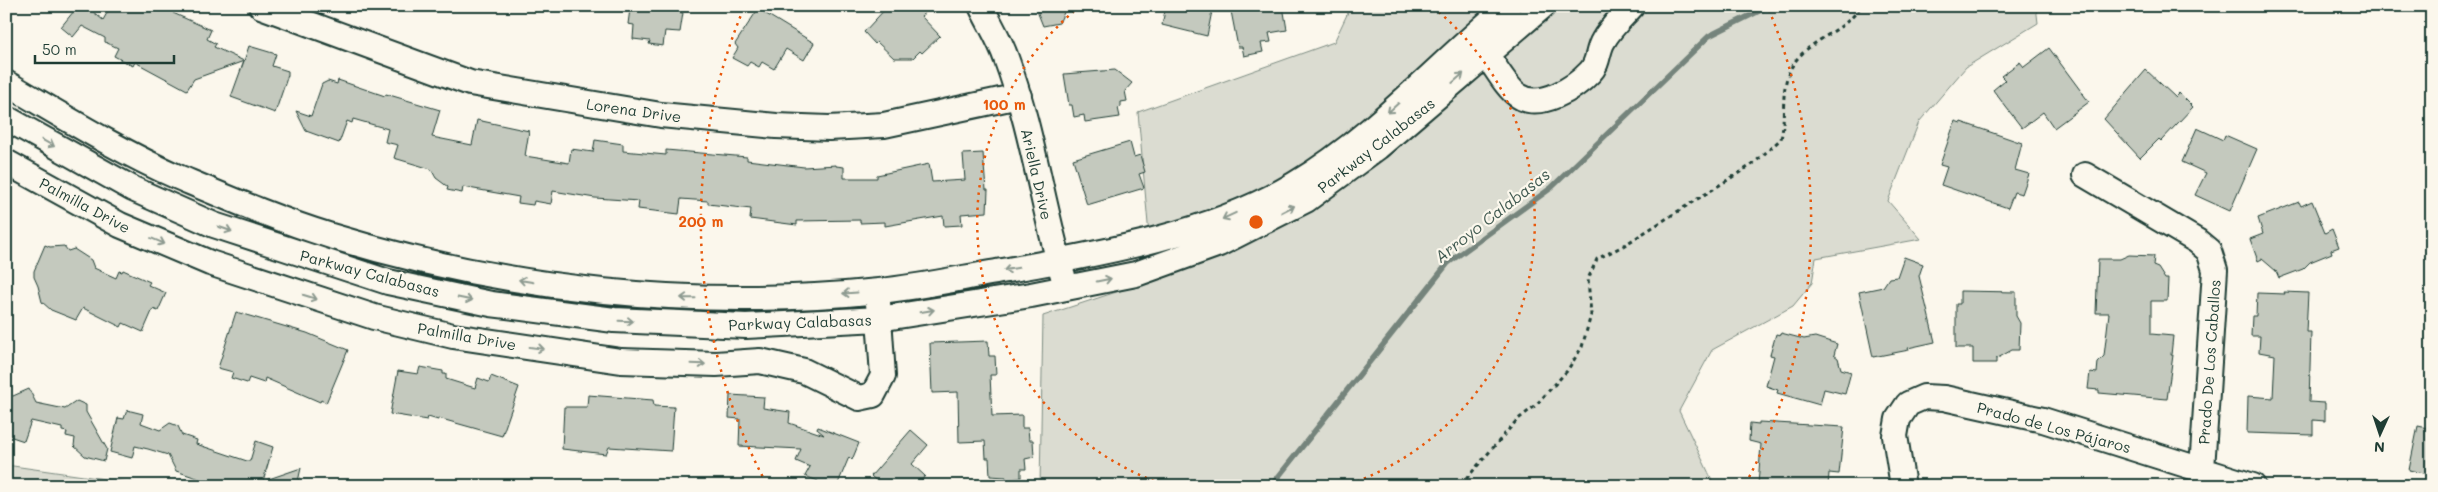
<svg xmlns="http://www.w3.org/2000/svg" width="2438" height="492" viewBox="0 0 2438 492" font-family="Mali,sans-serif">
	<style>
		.green { fill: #dbdcd1; stroke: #7d8c82 }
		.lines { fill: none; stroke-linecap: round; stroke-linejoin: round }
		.stream { stroke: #74847b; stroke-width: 5.5 }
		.building { fill: #c4c9be; stroke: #1f3d34 }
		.minor-casing { stroke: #1f3d34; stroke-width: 28 }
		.path { stroke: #1f3d34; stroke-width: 3; stroke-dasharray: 4 4; stroke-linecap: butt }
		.minor { stroke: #fbf7ec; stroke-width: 24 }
		.oneway { stroke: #8d9a90 }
		.ring { fill: none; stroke: #e8590c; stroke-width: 2.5; stroke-dasharray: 2.5 5 }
		.labels { text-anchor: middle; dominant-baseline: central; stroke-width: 4.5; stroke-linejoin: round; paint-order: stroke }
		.street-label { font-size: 15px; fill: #1f3d34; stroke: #fbf7ec }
		.water-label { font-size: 16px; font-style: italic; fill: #425b52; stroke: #fbf7ec }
		.centre { fill: #e8590c; stroke: #fbf7ec; stroke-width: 2.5 }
		.ring-label { font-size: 15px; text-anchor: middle; font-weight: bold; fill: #e8590c; stroke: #fbf7ec; stroke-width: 4.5; stroke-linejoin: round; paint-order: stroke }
	</style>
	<rect width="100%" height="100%" fill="#fbf7ec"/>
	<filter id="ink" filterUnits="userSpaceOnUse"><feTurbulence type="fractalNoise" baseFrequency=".02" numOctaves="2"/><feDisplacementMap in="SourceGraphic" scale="10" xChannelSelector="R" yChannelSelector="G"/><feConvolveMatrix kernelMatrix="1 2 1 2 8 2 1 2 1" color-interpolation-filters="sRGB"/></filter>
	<g filter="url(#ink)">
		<path class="green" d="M 1351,6 L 2036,6 L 2038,23 L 1966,67 L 1919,122 L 1888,201 L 1921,239 L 1816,258 L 1812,283 L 1793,306 L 1712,350 L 1679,411 L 1715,486 L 1040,486 L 1043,316 L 1153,280 L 1138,112 L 1334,42 Z
			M 6,465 L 140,484 L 144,486 L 6,486 Z"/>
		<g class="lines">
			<path class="stream" d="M 1271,486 L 1448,263 L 1551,188 L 1709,36 L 1769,6"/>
		</g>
		<path class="building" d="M 78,6 L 86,6 L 103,20 L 111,6 L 166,6 L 174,11 L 173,13 L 211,30 L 207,39 L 216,44 L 214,47 L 244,61 L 249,46 L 276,54 L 272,66 L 288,71 L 288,75 L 275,113 L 231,97 L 244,61 L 194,79 L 187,90 L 135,62 L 133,66 L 114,56 L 118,48 L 105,42 L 105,38 L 82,26 L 73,37 L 61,27 Z
			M 636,6 L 680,6 L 679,12 L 683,13 L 680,32 L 665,31 L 663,46 L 649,44 L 650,41 L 633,39 L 634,25 L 628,24 L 630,9 L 636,10 Z
			M 888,6 L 933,6 L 921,16 L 940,36 L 922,53 L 920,51 L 913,58 L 894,58 L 877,42 L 875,44 L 864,32 Z
			M 1035,6 L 1067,6 L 1059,23 L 1043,26 Z
			M 1166,6 L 1213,6 L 1207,36 L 1162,25 Z
			M 1230,6 L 1283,6 L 1287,30 L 1269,33 L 1271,42 L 1261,43 L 1263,52 L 1244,56 L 1242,47 L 1238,47 Z
			M 758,9 L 814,43 L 804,60 L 786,49 L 774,69 L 762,62 L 759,67 L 750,62 L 747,66 L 732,58 L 738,48 L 735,44 Z
			M 2049,48 L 2089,102 L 2054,128 L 2043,112 L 2022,128 L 1993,90 L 2005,80 L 2001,76 L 2020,62 L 2024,67 Z
			M 1115,70 L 1132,83 L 1125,91 L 1127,101 L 1121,102 L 1121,107 L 1118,108 L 1120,117 L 1085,122 L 1084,115 L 1074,117 L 1072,105 L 1069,105 L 1064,74 Z
			M 2146,70 L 2175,97 L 2179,93 L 2193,107 L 2161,141 L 2159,139 L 2140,158 L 2104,119 Z
			M 338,80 L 385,96 L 386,94 L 440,110 L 432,137 L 472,145 L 477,120 L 529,131 L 525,156 L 569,163 L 571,149 L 593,152 L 595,140 L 623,144 L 623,151 L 666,155 L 666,150 L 747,157 L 747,160 L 804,167 L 836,165 L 836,166 L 844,167 L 844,178 L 877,178 L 877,175 L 929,164 L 932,182 L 965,180 L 963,154 L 983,153 L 986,190 L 988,190 L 987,212 L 961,214 L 962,225 L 944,226 L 943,216 L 885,226 L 885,222 L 860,223 L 860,220 L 797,221 L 797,225 L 750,219 L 751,209 L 708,204 L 708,201 L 681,199 L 679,214 L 638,209 L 639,201 L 595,198 L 553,191 L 551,204 L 534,201 L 533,205 L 518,203 L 519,197 L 463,187 L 462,193 L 447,190 L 448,187 L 436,178 L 431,169 L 394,158 L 398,145 L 385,142 L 388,129 L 353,119 L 352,123 L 347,121 L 339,143 L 306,131 L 296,111 L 311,116 L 322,84 L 328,81 L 337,84 Z
			M 1955,121 L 1961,123 L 1961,122 L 2022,143 L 2015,170 L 2029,174 L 2022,194 L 2014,192 L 2008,208 L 1941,185 L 1947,167 L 1940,165 Z
			M 2197,128 L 2223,140 L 2225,135 L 2257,149 L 2230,211 L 2195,195 L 2206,173 L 2182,162 Z
			M 1130,142 L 1134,157 L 1140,155 L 1145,172 L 1139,174 L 1144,188 L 1087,205 L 1073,159 Z
			M 2312,201 L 2325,233 L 2332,229 L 2339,247 L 2331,250 L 2332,253 L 2310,262 L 2303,269 L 2279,278 L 2276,271 L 2262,259 L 2258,261 L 2250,239 L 2263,234 L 2258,218 L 2299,202 L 2301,206 Z
			M 45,245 L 50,247 L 64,246 L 68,251 L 74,249 L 91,260 L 94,268 L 116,278 L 119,271 L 122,272 L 123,270 L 150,282 L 148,285 L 166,293 L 158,311 L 153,309 L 143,332 L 123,323 L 121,327 L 83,308 L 76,320 L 51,310 L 42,302 L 38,286 L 34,277 L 34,271 Z
			M 2129,255 L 2154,256 L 2153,266 L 2158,268 L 2165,279 L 2168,279 L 2167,301 L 2151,301 L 2151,334 L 2173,336 L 2171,355 L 2173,355 L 2167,399 L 2099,393 L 2099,390 L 2088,389 L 2090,372 L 2097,373 L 2098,362 L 2104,356 L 2109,313 L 2096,313 L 2098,259 L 2120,259 Z
			M 1904,257 L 1923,264 L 1919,276 L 1935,342 L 1908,348 L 1909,350 L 1873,357 L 1859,292 L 1883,287 L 1889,278 L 1897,277 Z
			M 1960,291 L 2016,292 L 2016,316 L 2020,323 L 2019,350 L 2012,350 L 1996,359 L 1996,363 L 1973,363 L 1973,348 L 1956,348 L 1956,304 L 1960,304 Z
			M 2284,292 L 2308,293 L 2306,332 L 2311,332 L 2309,402 L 2325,403 L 2325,421 L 2313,420 L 2313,435 L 2247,433 L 2248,396 L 2273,398 L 2275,355 L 2259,352 L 2260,336 L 2251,336 L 2252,316 L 2256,316 L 2257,293 L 2285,294 Z
			M 236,312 L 307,333 L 348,350 L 326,403 L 321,400 L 320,402 L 265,378 L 264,383 L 249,378 L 247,383 L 231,378 L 233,372 L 218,368 Z
			M 1781,333 L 1804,339 L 1815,337 L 1837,344 L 1834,355 L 1838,358 L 1841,369 L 1851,372 L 1845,394 L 1824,389 L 1820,405 L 1777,393 L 1778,390 L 1766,386 L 1774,356 L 1770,355 L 1776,334 L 1780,335 Z
			M 988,341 L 989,356 L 995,356 L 996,375 L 990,375 L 992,416 L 1022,415 L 1022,428 L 1028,428 L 1029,440 L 1033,440 L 1034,457 L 1025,459 L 1026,469 L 1021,469 L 1021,478 L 1006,479 L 1006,477 L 990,476 L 989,458 L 986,458 L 985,441 L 959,442 L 958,392 L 932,393 L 930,343 Z
			M 420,367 L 443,371 L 443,374 L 446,374 L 446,379 L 475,388 L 478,378 L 489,382 L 491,376 L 519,387 L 502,436 L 438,418 L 438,420 L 428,417 L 427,420 L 390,414 L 398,371 L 418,374 Z
			M 29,389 L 36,403 L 65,409 L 77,401 L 86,405 L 86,412 L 107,449 L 104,461 L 85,456 L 74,446 L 75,438 L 66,436 L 67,432 L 62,431 L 62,428 L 31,421 L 24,441 L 6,435 L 6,394 L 13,396 Z
			M 588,395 L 653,400 L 654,406 L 674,407 L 671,451 L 609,447 L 606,454 L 562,449 L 564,407 L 587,407 Z
			M 730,395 L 764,397 L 763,408 L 790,412 L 789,423 L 824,435 L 817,429 L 818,427 L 859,443 L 852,460 L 849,457 L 837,486 L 816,486 L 818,481 L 805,476 L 810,467 L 796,461 L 801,449 L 739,446 L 740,419 L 729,418 Z
			M 127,410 L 143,414 L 141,423 L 160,430 L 170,423 L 178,426 L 182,435 L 197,440 L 196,444 L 247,461 L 250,461 L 256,441 L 273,447 L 263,481 L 301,468 L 297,486 L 221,486 L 176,471 L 168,455 L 148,449 L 135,446 L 132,458 L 110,452 L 118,418 L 124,419 Z
			M 1759,422 L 1844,427 L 1839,474 L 1829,473 L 1828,486 L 1758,485 L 1761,444 L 1749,441 L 1750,423 L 1759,424 Z
			M 2418,426 L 2432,429 L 2432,475 L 2409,470 Z
			M 911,430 L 928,445 L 912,464 L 925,476 L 917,486 L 882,486 L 871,476 Z"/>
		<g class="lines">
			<defs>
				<path id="minor" d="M 261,6 L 470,83 L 661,115 L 776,126 L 829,128 L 884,125 L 1019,96
					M 981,6 C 989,23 1000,40 1006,58 C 1032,128 1042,204 1063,276
					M 1486,54 C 1494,65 1508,90 1519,96 C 1540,110 1575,88 1590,72 C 1599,63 1597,51 1603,41 C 1610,28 1622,17 1632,6
					M 6,83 C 63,116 119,151 178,177 C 228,198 279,220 331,236 C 508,290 694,310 879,291 C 922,287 965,277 1008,270 C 1103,253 1212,234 1295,184 C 1375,136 1437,65 1508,6
					M 6,118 L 133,189 L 214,225 L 388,282 L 491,304 L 614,320 L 746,326 L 879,319 L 1031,295 L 1136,274 L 1219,244 L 1306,200 L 1378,147 L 1543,6
					M 6,162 L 120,225 L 210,263 L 374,317 L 453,336 L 621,361 L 716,364 L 760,361 L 804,371 L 859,398 L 873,395 L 883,376 L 878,303
					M 2085,175 L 2197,241 L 2209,251 L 2215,270 L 2202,469
					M 1903,486 L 1895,436 L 1898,419 L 1908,404 L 1924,397 L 1944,398 L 2043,420 L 2253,486"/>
			</defs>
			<use href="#minor" class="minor-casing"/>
			<path class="path" d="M 1463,486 L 1466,479 L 1517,420 L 1535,406 L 1567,371 L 1582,347 L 1591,315 L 1588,279 L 1597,259 L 1623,246 L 1753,164 L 1781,139 C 1786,117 1780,91 1790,70 C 1805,39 1844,34 1861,6"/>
			<use href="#minor" class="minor"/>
		</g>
		<defs><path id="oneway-shaft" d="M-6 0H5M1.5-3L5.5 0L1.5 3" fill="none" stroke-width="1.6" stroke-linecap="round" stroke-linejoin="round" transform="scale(1.25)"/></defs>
		<g class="oneway">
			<use href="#oneway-shaft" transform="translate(1458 78) rotate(-41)"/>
			<use href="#oneway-shaft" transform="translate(1393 108) rotate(138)"/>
			<use href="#oneway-shaft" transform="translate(48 143) rotate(29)"/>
			<use href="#oneway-shaft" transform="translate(1288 209) rotate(-27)"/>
			<use href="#oneway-shaft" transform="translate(1229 216) rotate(155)"/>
			<use href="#oneway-shaft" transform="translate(225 229) rotate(19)"/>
			<use href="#oneway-shaft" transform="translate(158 241) rotate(23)"/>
			<use href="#oneway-shaft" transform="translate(1011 269) rotate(170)"/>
			<use href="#oneway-shaft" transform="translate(1104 280) rotate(-11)"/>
			<use href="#oneway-shaft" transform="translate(526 281) rotate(-170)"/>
			<use href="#oneway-shaft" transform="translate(850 293) rotate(176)"/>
			<use href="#oneway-shaft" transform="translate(310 297) rotate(17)"/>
			<use href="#oneway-shaft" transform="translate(688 298) rotate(-179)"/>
			<use href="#oneway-shaft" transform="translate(465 299) rotate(12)"/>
			<use href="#oneway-shaft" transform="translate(927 311) rotate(-9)"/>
			<use href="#oneway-shaft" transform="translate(626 321) rotate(2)"/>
			<use href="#oneway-shaft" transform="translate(537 348) rotate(8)"/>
			<use href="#oneway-shaft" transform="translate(698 364) rotate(2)"/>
		</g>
	</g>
	<g class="ring">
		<path d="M1168 486A278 278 0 0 1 1079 7M1433 7A278 278 0 0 1 1344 486"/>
		<path d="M766 483A555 555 0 0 1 743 10M1769 10A555 555 0 0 1 1746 483"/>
	</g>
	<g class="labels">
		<g class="street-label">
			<text transform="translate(634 110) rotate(8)">Lorena Drive</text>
			<text transform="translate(1376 145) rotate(-38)">Parkway Calabasas</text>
			<text transform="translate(1037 174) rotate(77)">Ariella Drive</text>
			<text transform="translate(85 205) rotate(28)">Palmilla Drive</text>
			<text transform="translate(370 273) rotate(15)">Parkway Calabasas</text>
			<text transform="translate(800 322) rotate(-2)">Parkway Calabasas</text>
			<text transform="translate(467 336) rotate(10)">Palmilla Drive</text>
			<text transform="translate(2209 362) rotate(-86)">Prado De Los Caballos</text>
			<text transform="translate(2054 427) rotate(15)">Prado de Los Pájaros</text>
		</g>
		<g class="water-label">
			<text transform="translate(1492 215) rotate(-38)">Arroyo Calabasas</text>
		</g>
	</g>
	<circle cx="1256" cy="222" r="8" class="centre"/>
	<g class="ring-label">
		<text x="1004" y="110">100 m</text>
		<text x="701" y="227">200 m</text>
	</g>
	<rect width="2438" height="492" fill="none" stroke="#fbf7ec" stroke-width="25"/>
	<rect x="12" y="12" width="2413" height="467" fill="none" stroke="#1f3d34" stroke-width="2" filter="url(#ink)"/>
	<g transform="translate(2380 434) rotate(183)" stroke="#fbf7ec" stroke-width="4" paint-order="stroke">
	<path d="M0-4L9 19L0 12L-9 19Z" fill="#1f3d34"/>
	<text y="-8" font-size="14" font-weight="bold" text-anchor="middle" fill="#1f3d34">N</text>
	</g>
	<path d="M35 55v8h139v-8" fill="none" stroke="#1f3d34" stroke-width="2.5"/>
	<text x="42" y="55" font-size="15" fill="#1f3d34" stroke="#fbf7ec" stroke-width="4" paint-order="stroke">50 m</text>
</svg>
